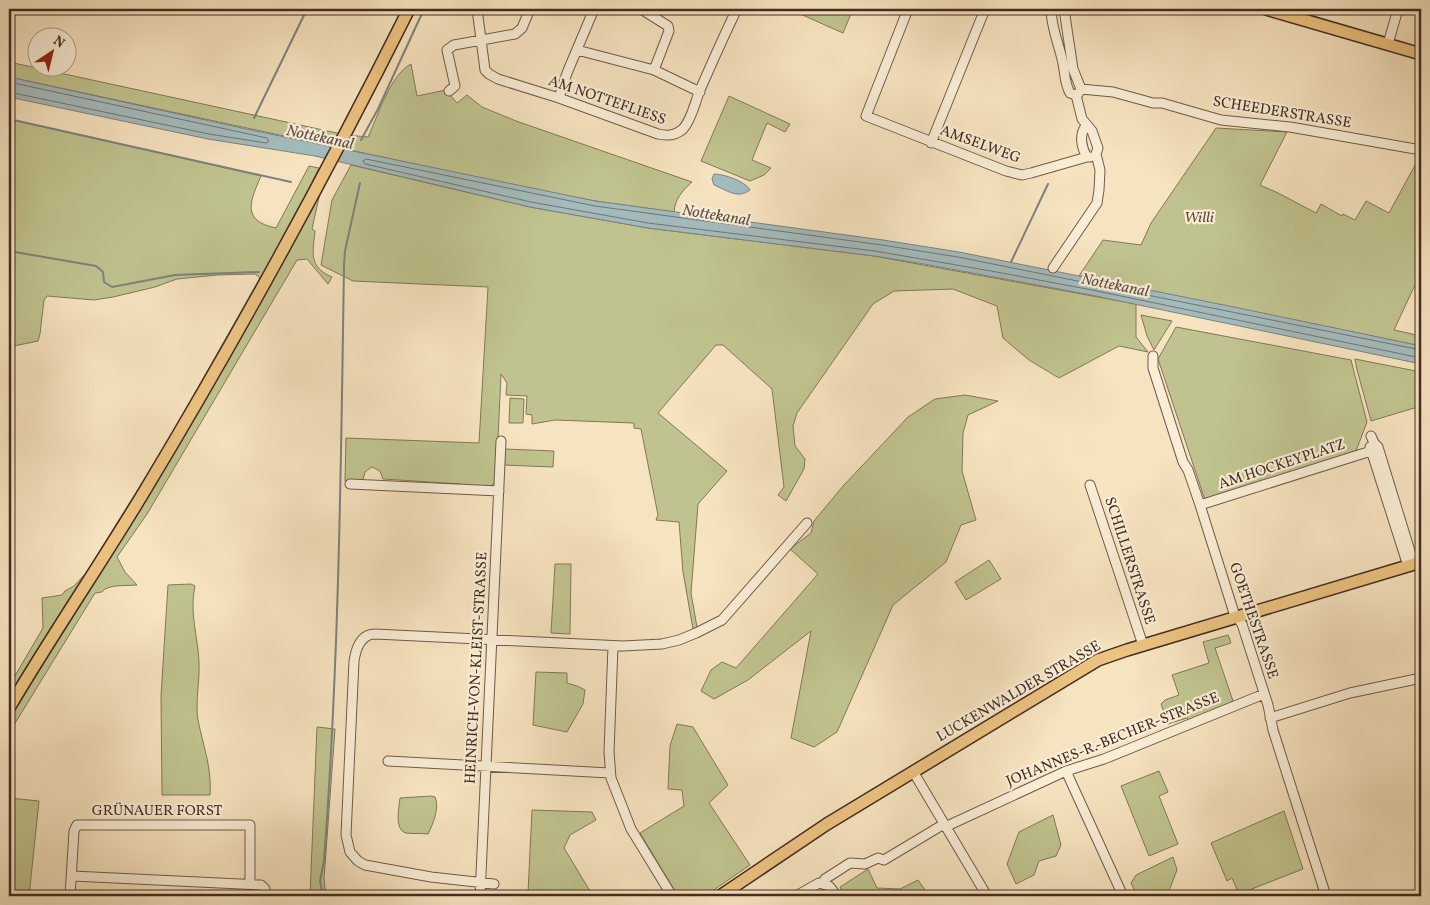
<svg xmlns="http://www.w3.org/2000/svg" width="1430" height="905" viewBox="0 0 1430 905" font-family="Vollkorn,serif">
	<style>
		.green { fill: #c0c38f; stroke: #827858 }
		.water { fill: #a3bbbd; stroke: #7d827f }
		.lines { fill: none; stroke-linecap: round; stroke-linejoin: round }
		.shore { stroke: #747470; stroke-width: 1 }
		.stream { stroke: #7d827f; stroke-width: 2 }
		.minor-casing { stroke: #705a49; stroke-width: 11 }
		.major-casing { stroke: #442c22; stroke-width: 14 }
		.minor { stroke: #f9edd5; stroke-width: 9 }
		.major { stroke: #ebc280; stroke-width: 11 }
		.labels { text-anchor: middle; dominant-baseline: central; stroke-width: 4.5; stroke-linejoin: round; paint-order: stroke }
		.street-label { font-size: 15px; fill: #442c22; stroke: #f9edd5 }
		.park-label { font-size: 15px; font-style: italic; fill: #5d4a38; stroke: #f9edd5 }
		.water-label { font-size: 16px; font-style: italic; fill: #5c5049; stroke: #f9edd5 }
	</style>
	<rect width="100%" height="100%" fill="#f6e3bf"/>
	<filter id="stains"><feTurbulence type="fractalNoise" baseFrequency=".004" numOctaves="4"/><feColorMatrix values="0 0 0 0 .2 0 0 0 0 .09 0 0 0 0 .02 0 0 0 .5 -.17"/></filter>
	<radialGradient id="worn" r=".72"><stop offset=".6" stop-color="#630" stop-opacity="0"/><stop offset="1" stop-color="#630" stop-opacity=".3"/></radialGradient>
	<path class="green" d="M 789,9 L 853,9 L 843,33 Z
		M 9,62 L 346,135 L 368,137 C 378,116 390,75 411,64 L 417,96 L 446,90 L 457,103 L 467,95 L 482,107 L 516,121 L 692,182 C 682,191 675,199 674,212 L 595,201 L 508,184 L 9,77 Z
		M 729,96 L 790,124 L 785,132 L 767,123 L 752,160 L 771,168 L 764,175 L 750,181 L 701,161 Z
		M 9,119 L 261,176 C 250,201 241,221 276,228 L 309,166 L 319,168 L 285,239 L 168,445 L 9,705 L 9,686 L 43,628 L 42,598 L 62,595 L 65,591 L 74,586 L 86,573 L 166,444 L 260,278 L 255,274 L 217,275 L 177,279 L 155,287 L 113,297 L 94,300 L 47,296 L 44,300 L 40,334 L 38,341 L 9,347 Z
		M 1216,128 L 1287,132 L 1260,185 L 1278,193 L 1316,213 L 1321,204 L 1342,216 L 1343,214 L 1355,220 L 1366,201 L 1389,213 L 1420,156 L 1421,157 L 1421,272 L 1394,330 L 1421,336 L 1421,346 L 1079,276 L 1103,240 L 1141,245 L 1151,223 Z
		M 351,165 L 530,207 L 648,228 L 874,256 L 1136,304 L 1136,337 L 1148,352 L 1119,346 L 1059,378 L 1029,360 L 1003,338 L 997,306 L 953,289 L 894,291 L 873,304 L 797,413 L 793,426 L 795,446 L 805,459 L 804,469 L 786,501 L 778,495 L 784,487 L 772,389 L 723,345 L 716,345 L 658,413 L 727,471 L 698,504 L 691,593 L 697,627 L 693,629 L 683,572 L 679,522 L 656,520 L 658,515 L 641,429 L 634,428 L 634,423 L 555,420 L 532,424 L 532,415 L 526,414 L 527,396 L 506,395 L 507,383 L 501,374 L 496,481 L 491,486 L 463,487 L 461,484 L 383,479 L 380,471 L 372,467 L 365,472 L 362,483 L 345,481 L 346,438 L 479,443 L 488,287 L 353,281 L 321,265 L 332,200 Z
		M 320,193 L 312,229 L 315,231 C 313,252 308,267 332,277 L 328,284 L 307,259 L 297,260 L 147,514 L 117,557 L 125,572 L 137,585 C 127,586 107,584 102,592 L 95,593 L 9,733 L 9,719 L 12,714 L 112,554 L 231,354 Z
		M 1141,315 L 1172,321 L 1154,350 L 1147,336 Z
		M 1176,327 L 1351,360 L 1367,422 L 1356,451 L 1206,503 L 1158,359 Z
		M 1355,359 L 1421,372 L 1421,406 L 1371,421 L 1357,370 Z
		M 965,395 L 998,401 L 968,415 L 963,433 L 962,471 L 976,520 L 961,525 L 946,562 L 893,605 L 837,732 L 814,747 L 791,738 L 811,631 L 748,680 L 714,699 L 701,691 L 711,670 L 722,662 L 736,668 L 818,574 L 790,549 L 811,533 L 814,521 L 844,485 L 908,417 L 935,399 Z
		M 510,398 L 524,399 L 523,423 L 509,423 Z
		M 504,449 L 554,451 L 553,467 L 503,465 Z
		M 989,560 L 1001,579 L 966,600 L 955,582 Z
		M 555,564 L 571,564 L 570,634 L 551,633 Z
		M 191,584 L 195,586 C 189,612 198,637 199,662 C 200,681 195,701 198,720 C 203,746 212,767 210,795 L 162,795 L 161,696 L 168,585 Z
		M 1228,635 L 1231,643 L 1215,648 L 1233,701 L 1190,724 L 1187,718 L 1168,724 L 1161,704 L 1165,700 L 1179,695 L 1172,675 L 1209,663 L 1203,642 Z
		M 536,672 L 567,673 L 567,683 L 577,686 L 585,690 L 583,704 L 567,732 L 533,725 Z
		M 677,724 L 693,727 L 728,785 L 709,803 L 750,865 L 705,896 L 678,896 L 640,833 L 684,806 L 682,790 L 668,789 L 670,746 Z
		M 317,727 L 335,729 L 324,879 L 326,896 L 310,896 Z
		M 1159,771 L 1168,792 L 1159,796 L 1178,844 L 1149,856 L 1121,786 Z
		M 431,796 L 435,797 C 440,807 433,824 428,834 C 421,833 413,834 406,833 C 394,830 399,808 400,798 Z
		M 9,798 L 39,801 L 29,896 L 9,896 Z
		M 532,810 L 592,812 L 596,820 L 570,835 L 564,848 L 593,896 L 559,896 L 556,893 L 528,893 Z
		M 1284,811 L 1303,869 L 1239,894 L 1232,878 L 1227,881 L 1211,843 Z
		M 1053,815 L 1061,845 L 1056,856 L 1039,861 L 1034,875 L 1016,884 L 1007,864 L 1019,832 Z
		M 1173,857 L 1177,870 L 1167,896 L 1137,896 L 1131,883 L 1136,875 Z
		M 868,869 L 877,888 L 900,889 L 918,880 L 929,896 L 845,896 L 840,887 Z"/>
	<path class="water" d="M 9,77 L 251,130 L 595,201 L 883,240 L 959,252 L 1234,307 L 1421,346 L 1421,364 L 1091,295 L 924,264 L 874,256 L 648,228 L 530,207 L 315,156 L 208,139 L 9,97 Z
		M 714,174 C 724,174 745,181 750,190 C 738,199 728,191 714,185 L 712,179 Z"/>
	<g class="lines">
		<path class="shore" d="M 9,82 L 267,138 L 269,141 L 266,143 L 209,134 L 9,92
			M 1421,350 L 958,257 L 882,245 L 595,206 L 366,159 L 363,161 L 365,164 L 531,202 L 648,223 L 875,251 L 991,271 L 1092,290 L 1421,358"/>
		<path class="stream" d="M 254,118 L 307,9
			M 9,119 L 291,182
			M 361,140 L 378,109 L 424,9
			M 9,251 L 96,266 L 103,272 L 104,282 L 112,287 L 175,275 L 259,272
			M 1011,262 L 1048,184
			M 323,896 L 320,881 L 324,861 C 339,663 341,464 344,265 L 345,251 L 360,183"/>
		<defs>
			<path id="minor" d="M 477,9 L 485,70 L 489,74 L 498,79 L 559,98 L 658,134 C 667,136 675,136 683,129 C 692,119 695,102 700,90 C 712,63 724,35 737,9
				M 908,9 L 866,116 L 1006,171 L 1022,175 L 1031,173 L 1087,157
				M 1051,9 C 1051,26 1058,42 1062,59 C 1065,70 1064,83 1070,93 L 1076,95 L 1082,119 L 1092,131 L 1098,148 L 1096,154 L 1100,170 L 1099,190 L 1097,203 L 1053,268
				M 1064,9 L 1073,69 L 1081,89 L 1078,94
				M 1300,19 L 1303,9
				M 1388,44 L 1398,9
				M 577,50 L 654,70 L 669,31 L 668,26 L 641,9
				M 654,70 L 700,92
				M 1081,89 L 1113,92 L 1153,103 L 1162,103 L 1221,120 L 1290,127 L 1421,150
				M 449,91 L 455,86 L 447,50 L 454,45 L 515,34 L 522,28 L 530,9
				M 559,98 L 567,73 L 594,9
				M 1086,126 C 1079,134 1081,147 1087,157 L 1090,157
				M 931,143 L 985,9
				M 1153,356 L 1153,368 L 1183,462 L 1188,470 L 1200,505 L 1234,613 L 1242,624 L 1268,705 L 1273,730 L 1326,896
				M 1371,436 L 1374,443 L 1378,447 L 1414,564
				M 1370,447 L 1408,566
				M 350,484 L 499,491
				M 1090,485 L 1143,645
				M 1200,505 L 1371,451
				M 613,646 L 609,752 L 611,778 L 631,829 L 672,896
				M 1270,718 L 1350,693 L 1421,678
				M 388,761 L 610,773
				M 1066,771 L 1123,896
				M 914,773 L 987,896
				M 945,827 L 1066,771 L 1104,759 L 1264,694
				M 72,876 L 261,885 L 265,889 L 265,896
				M 494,884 L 431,877 L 365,865 L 358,861 L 350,852 L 346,835 L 354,661 C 356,648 361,634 375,634 L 623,646 L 662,644 L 679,640 L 696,633 L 722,620 L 807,523
				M 824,884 L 825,879 L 850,863 L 865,864 L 878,858 L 884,860 L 944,824
				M 70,896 L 74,831 L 77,825 L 250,825 L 250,884
				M 480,896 L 501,441
				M 796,896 L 819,883 L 829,886 L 837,896"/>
			<path id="major" d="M 1266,9 L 1421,54
				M 9,708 C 52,635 100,565 144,492 C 239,334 327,173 409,9
				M 720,896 L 827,824 L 1098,660 L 1127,650 L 1421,562"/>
		</defs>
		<use href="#minor" class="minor-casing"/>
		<use href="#major" class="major-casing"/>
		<use href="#minor" class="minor"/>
		<use href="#major" class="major"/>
	</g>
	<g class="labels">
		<g class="street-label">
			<text transform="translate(607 101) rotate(19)">AM NOTTEFLIESS</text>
			<text transform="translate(1282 113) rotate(9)">SCHEEDERSTRASSE</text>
			<text transform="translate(980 145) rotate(20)">AMSELWEG</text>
			<text transform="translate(1282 465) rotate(-18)">AM HOCKEYPLATZ</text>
			<text transform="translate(1129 561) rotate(72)">SCHILLERSTRASSE</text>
			<text transform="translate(1253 621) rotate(71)">GOETHESTRASSE</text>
			<text transform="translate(477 668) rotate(-87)">HEINRICH-VON-KLEIST-STRASSE</text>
			<text transform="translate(1019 692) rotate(-30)">LUCKENWALDER STRASSE</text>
			<text transform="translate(1113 740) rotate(-22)">JOHANNES-R.-BECHER-STRASSE</text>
			<text x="157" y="811">GRÜNAUER FORST</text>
		</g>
		<g class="park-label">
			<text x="1199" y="218">Willi</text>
		</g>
		<g class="water-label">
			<text transform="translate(320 138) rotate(12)">Nottekanal</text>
			<text transform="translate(716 216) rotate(9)">Nottekanal</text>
			<text transform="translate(1115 286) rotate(11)">Nottekanal</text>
		</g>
	</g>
	<rect width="1430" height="905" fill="none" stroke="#f6e3bf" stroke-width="30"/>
	<rect x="10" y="10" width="1410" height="885" fill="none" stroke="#442c22" stroke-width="2.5"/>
	<rect x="15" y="15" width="1400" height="875" fill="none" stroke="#442c22"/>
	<g transform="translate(52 52) rotate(35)"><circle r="24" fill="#f9edd5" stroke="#b1a08d"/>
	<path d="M0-4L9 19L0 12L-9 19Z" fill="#8f2418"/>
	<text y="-8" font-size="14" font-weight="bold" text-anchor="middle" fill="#442c22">N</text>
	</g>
	<rect width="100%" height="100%" filter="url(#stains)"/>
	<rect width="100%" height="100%" fill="url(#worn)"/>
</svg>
